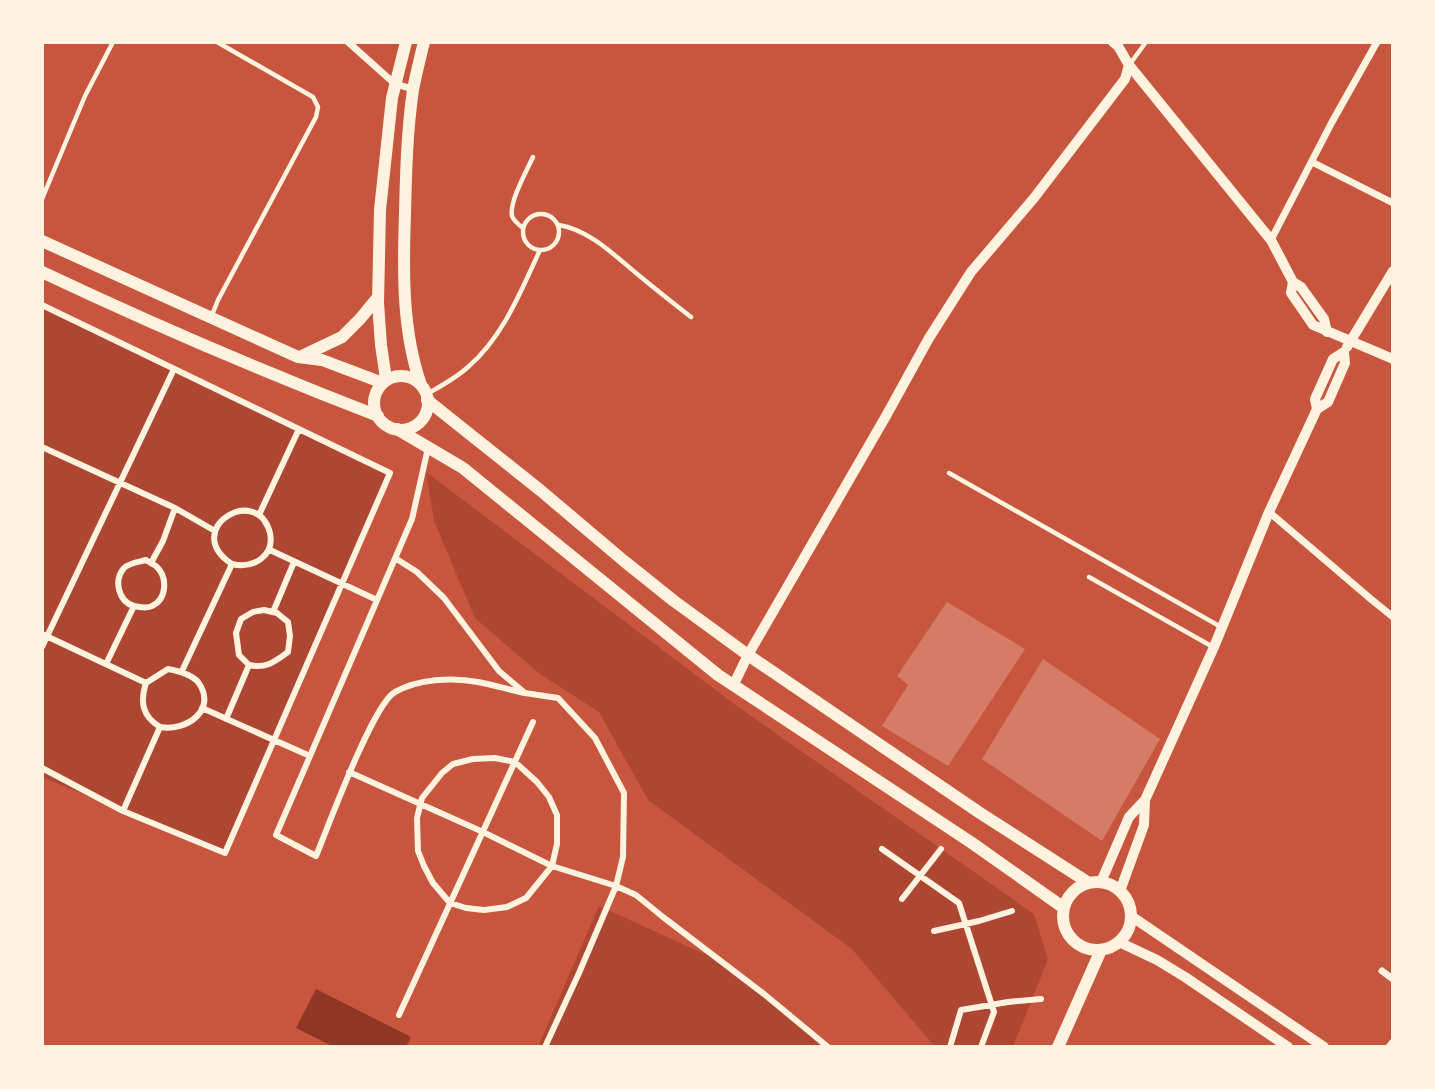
<svg xmlns="http://www.w3.org/2000/svg" width="1435" height="1089" viewBox="0 0 1435 1089" font-family="Arial,sans-serif">
	<style>
		.green { fill: #ae4732 }
		.water { fill: #8f3625 }
		.building { fill: #d67c66 }
		.lines { fill: none; stroke-linecap: round; stroke-linejoin: round }
		.service { stroke: #fff3e0; stroke-width: 4.5 }
		.pedestrian { stroke: #fff3e0; stroke-width: 6 }
		.minor { stroke: #fff3e0; stroke-width: 7 }
		.tertiary { stroke: #fff3e0; stroke-width: 10 }
		.secondary { stroke: #fff3e0; stroke-width: 12 }
		.primary { stroke: #fff3e0; stroke-width: 12 }
	</style>
	<rect width="100%" height="100%" fill="#c8553d"/>
	<path class="green" d="M 42,305 L 390,473 L 225,853 L 42,777 Z
		M 426,472 L 741,709 L 1034,914 L 1048,959 L 1013,1047 L 935,1047 L 852,949 L 648,800 L 599,712 L 540,674 L 475,618 L 434,521 Z
		M 599,906 L 718,960 L 797,1021 L 821,1047 L 538,1047 Z"/>
	<path class="water" d="M 316,989 L 411,1037 L 406,1047 L 334,1047 L 296,1028 Z"/>
	<path class="building" d="M 947,602 L 1025,649 L 948,766 L 882,726 L 908,685 L 897,676 Z
		M 1043,659 L 1160,739 L 1102,841 L 982,759 Z"/>
	<g class="lines">
		<path class="service" d="M 1130,64 L 1146,42
			M 42,199 L 85,96 L 113,42
			M523 232a18 18 0 1 1 36 0a18 18 0 1 1-36 0Z
			M 559,225 C 589,230 613,254 636,273 C 654,288 673,303 691,317
			M 523,228 C 519,225 514,221 512,216 C 509,202 527,170 533,157
			M 212,315 L 218,300 L 316,117 L 318,107 L 313,97 L 217,42
			M 427,394 C 441,386 456,378 468,367 C 503,337 521,291 540,250
			M 949,473 L 1221,627
			M 1089,577 L 1213,647"/>
		<path class="pedestrian" d="M 42,305 L 390,473 L 225,853 L 123,811 L 42,768
			M 42,447 L 175,508 L 215,531
			M 428,448 L 412,519 L 276,835 L 316,856 C 328,827 373,704 395,692 C 418,679 452,677 478,682 C 494,685 510,690 525,693
			M 259,515 L 299,429
			M 270,550 L 377,600
			M 395,558 L 417,572 L 444,598 L 499,671 L 525,693 L 558,698 L 595,738 L 624,793 L 623,857 L 616,886 L 579,973 L 545,1047
			M 151,563 L 163,541 L 175,508
			M 273,612 L 294,562
			M 42,634 L 146,683
			M 42,647 L 174,369
			M 106,664 L 134,606 C 119,602 113,581 124,568 C 129,563 139,562 146,560 C 147,561 156,566 156,566 C 168,577 167,599 152,606 C 147,609 140,607 134,606
			M 182,671 L 232,564 C 180,530 257,482 270,533 C 275,557 252,569 232,564
			M 202,708 L 310,756
			M 226,719 L 249,665 C 266,669 274,662 288,652 L 290,636 L 288,622 L 277,613 L 264,610 L 253,612 L 241,619 L 236,633 L 239,655 L 249,665
			M 495,758 L 515,762 L 537,782 L 549,797 L 557,815 L 557,844 L 552,866 L 526,898 L 507,907 L 484,910 L 466,908 L 450,903 L 433,883 L 424,866 L 418,851 L 417,818 L 422,798 L 442,773 L 453,764 L 473,759 Z
			M 349,772 L 483,832 L 552,866 L 616,886 L 636,895 L 663,917 L 764,994 L 828,1047
			M 123,811 L 160,727 C 142,716 140,702 146,683 L 168,669 C 179,671 191,674 198,682 C 218,709 187,732 160,727
			M 882,849 L 959,903 L 994,1012 L 981,1047
			M 902,899 L 941,849
			M 934,931 L 979,921 L 1012,911
			M 399,1015 L 533,722
			M 950,1047 L 961,1010 L 1008,1002 L 1041,999"/>
		<path class="minor" d="M 348,42 L 395,84 L 413,89
			M 1312,162 L 1393,203
			M 1271,240 L 1332,122 L 1377,42
			M 1269,512 L 1372,600 L 1393,617
			M 1382,971 L 1393,979
			M 1389,1047 L 1393,1042"/>
		<path class="tertiary" d="M 1129,65 L 1271,240 L 1293,282 L 1301,287 L 1324,319 L 1327,332
			M 1293,282 L 1291,293 L 1313,325 L 1393,359
			M 1347,347 L 1393,271
			M 733,686 L 748,655 L 886,416 L 929,338 L 971,272 L 1034,198 L 1125,79 L 1129,65 L 1118,46 L 1113,42
			M 1101,882 L 1129,817 L 1145,800 L 1214,647 L 1269,512 L 1317,409 L 1328,402 L 1345,363 L 1344,352 L 1333,359 L 1315,399 L 1317,409
			M 1120,891 L 1144,825 L 1145,800
			M 1131,916 L 1324,1047
			M 1119,942 L 1157,960 L 1185,977 L 1288,1047"/>
		<path class="secondary" d="M 427,400 L 540,490 L 624,561 L 674,601 L 748,655 L 980,813 L 1089,883
			M 397,429 L 463,468 L 718,675 L 972,843 L 1064,908
			M1063 916a34 34 0 1 1 68 0a34 34 0 1 1-68 0Z
			M 1058,1047 L 1101,950"/>
		<path class="primary" d="M 42,241 L 298,357 L 322,360 L 383,383
			M 42,272 C 152,324 264,372 378,416
			M 302,356 L 342,337 L 360,319 L 378,297
			M374 403a27 27 0 1 1 54 0a27 27 0 1 1-54 0Z
			M 386,379 L 381,345 L 378,303 L 380,210 L 392,98 L 406,42
			M 421,385 C 402,331 403,270 405,214 C 406,172 407,131 413,90 C 416,74 420,58 424,42"/>
	</g>
	<rect width="1435" height="1089" fill="none" stroke="#fff3e0" stroke-width="88"/>
</svg>
